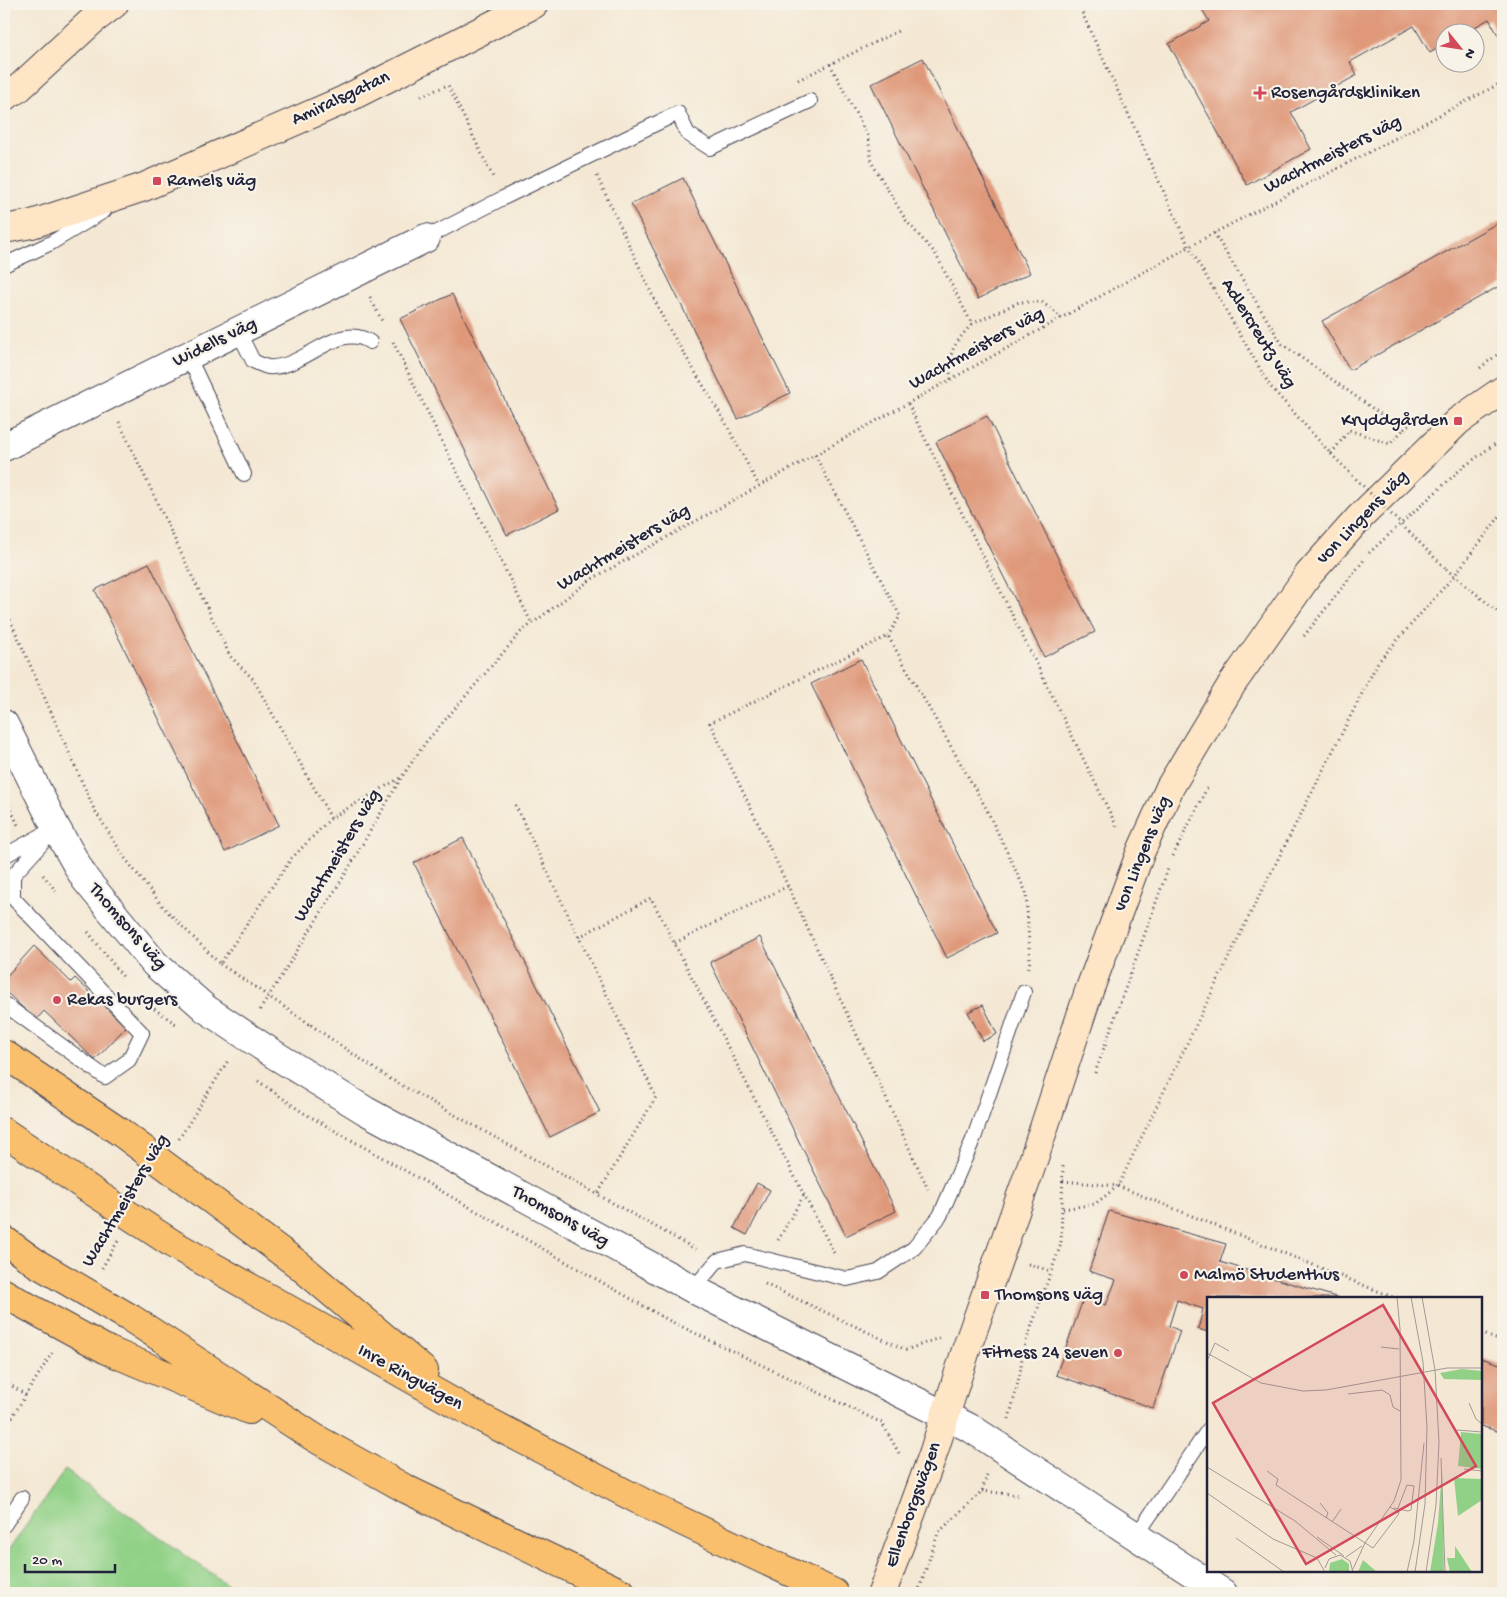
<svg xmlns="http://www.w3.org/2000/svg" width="1507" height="1597" viewBox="0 0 1507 1597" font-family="'Gochi Hand',sans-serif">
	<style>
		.green { fill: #91d187; stroke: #5a7a61 }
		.building { fill: #df997a }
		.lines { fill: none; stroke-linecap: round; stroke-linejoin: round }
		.lane-casing { stroke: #424052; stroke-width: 16 }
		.street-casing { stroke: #424052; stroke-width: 30 }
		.secondary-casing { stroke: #424052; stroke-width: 30 }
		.highway-casing { stroke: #424052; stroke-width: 30 }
		.path { stroke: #424052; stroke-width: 3; stroke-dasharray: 1 4; stroke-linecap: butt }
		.lane { stroke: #fff; stroke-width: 14 }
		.street { stroke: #fff; stroke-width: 28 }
		.secondary { stroke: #fde5c5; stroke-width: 28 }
		.highway { stroke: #f9bf6d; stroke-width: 28 }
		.street-bridge-casing { stroke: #424052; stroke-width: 30; stroke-linecap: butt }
		.highway-bridge-casing { stroke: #424052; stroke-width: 30; stroke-linecap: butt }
		.path-bridge { stroke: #424052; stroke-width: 3; stroke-dasharray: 1 4; stroke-linecap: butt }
		.street-bridge { stroke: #fff; stroke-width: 28 }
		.highway-bridge { stroke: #f9bf6d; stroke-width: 28 }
		.poi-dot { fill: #d1495b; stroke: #f7f3e8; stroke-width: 2 }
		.labels { text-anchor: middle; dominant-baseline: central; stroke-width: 4.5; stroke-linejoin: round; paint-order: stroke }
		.poi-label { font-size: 19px; fill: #22223b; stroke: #f7f3e8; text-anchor: start }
		.street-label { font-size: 19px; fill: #22223b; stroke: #f7f3e8 }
		.inset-road { fill: none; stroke: #a09997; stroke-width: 1 }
		.view { fill: #d1495b; fill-opacity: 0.15; stroke: #d1495b; stroke-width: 2.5 }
		.inset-edge { fill: none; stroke: #22223b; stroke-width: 2.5 }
	</style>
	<rect width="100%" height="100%" fill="#f7f3e8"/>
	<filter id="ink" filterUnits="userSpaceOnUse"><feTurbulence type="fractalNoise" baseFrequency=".02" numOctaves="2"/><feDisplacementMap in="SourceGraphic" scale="10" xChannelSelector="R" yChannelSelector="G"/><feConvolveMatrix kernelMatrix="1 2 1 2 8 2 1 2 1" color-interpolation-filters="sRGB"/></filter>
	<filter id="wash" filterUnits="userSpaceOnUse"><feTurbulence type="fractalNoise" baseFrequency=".0096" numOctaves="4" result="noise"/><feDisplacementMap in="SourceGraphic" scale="20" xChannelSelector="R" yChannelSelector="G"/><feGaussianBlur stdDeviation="1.12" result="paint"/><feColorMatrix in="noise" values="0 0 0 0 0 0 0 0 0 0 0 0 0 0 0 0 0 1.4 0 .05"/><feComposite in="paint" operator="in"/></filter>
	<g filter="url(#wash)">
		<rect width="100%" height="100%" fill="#f4e8d4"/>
		<path class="green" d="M 65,1470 L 239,1593 L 4,1593 L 4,1557 Z"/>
		<g id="blocks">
			<path class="building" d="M 1199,4 L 1280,4 L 1281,6 L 1284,4 L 1503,4 L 1503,44 L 1489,19 L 1466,32 L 1444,32 L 1444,44 L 1430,53 L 1414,26 L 1350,62 L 1357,75 L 1291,112 L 1311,149 L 1247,185 L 1169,44 L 1209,21 Z
				M 923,58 L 1030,273 L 978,299 L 871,84 Z
				M 683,178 L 790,393 L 738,419 L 631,204 Z
				M 1503,220 L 1503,284 L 1350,370 L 1322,321 Z
				M 452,294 L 559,509 L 507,535 L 400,319 Z
				M 987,416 L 1095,632 L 1044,657 L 936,442 Z
				M 149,563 L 279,825 L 225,852 L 95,590 Z
				M 861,659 L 997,933 L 947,958 L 811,684 Z
				M 463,838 L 600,1112 L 550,1137 L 414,863 Z
				M 760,937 L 896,1211 L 846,1236 L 710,962 Z
				M 34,946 L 71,982 L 75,978 L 126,1027 L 95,1060 L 44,1011 L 36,1020 L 4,990 L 4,979 Z
				M 983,1005 L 997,1034 L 983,1041 L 968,1012 Z
				M 757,1183 L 770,1190 L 747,1235 L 734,1228 Z
				M 1109,1211 L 1226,1244 L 1220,1262 L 1339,1298 L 1208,1298 L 1208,1332 L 1198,1329 L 1203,1309 L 1177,1300 L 1169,1326 L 1180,1331 L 1153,1408 L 1056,1375 L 1084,1297 L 1106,1305 L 1116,1280 L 1089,1271 Z
				M 1481,1358 L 1503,1365 L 1503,1433 L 1481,1426 Z"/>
		</g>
	</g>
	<g filter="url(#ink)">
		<use href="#blocks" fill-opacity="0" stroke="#424052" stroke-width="1"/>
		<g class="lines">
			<defs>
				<path id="lane" d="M 426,238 L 503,198 L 678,113 L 688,134 L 710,148 L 810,101
					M 4,265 L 51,243 L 104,211
					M 238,331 L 253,361 C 258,363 263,366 268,367 C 303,370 338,320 370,342
					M 188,356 L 244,474
					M 4,856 L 46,833
					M 8,881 L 56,828
					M 4,1004 L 105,1077 L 129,1060 L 142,1033 L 13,898 L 13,876
					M 693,1289 L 717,1261 L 745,1254 L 847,1279 L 878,1272 L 914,1248 L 940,1216 L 975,1135 L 1024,992
					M 4,1525 L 22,1498
					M 1136,1536 L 1208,1430"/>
				<path id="street" d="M 4,447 L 426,238
					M 4,724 L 56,828 L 85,879 L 155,964 L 206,1009
					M 275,1055 L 366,1111 L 693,1289 L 972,1429 L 1223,1593"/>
				<path id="secondary" d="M 4,97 L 19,88 L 93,20 L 114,4
					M 4,229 L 32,224 L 144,187 L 344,100 L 534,4
					M 882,1593 L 933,1454 L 966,1350 L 1030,1170 L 1089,991 L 1141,851 L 1170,787 L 1232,684 L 1309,574 L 1359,518 L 1458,421 L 1503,390"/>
				<path id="highway" d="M 4,1054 L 120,1132
					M 4,1132 L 86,1187
					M 209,1198 L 299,1265 L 424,1371
					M 4,1240 L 36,1263
					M 173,1244 L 472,1413 L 650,1506 L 834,1593
					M 4,1293 L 21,1303
					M 132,1319 L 315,1438 L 406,1489 L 622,1593
					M 107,1350 L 249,1410"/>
			</defs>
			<use href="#lane" class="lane-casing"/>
			<use href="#street" class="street-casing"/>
			<use href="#secondary" class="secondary-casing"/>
			<use href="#highway" class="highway-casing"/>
			<path class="path" d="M 1078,4 L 1189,247 L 1270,386 L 1331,454 L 1349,430 L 1390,444 L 1403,430
				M 830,64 L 868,137 L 872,163 L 907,222 L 935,253 L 972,324 C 954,344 947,352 951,380
				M 798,80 L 900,30
				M 421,96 L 448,85 L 494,179
				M 597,176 L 665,322 L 724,420 L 759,486
				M 1214,233 L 1282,344 L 1403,430 L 1420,414
				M 370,297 L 383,323
				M 972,324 L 1019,302 L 1042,302 L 1062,318
				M 393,342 L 532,624
				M 1480,368 L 1503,350
				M 908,404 L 1118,829
				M 119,422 L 230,656 L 253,679 L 331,818
				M 815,455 L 900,616 L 888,636
				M 1369,553 L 1462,468 L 1503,438
				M 1446,569 L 1503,616
				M 4,606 L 94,809 L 124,857 L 164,908 L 220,964 L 291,859 L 331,818 L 400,778
				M 1304,636 L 1364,560
				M 7,801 L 18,825
				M 515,805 L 656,1097 L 597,1195
				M 1173,856 L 1208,786
				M 43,875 L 56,891
				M 788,886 L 710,723 L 888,636 L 986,808 L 1026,892 L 1030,960 L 1028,972
				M 88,932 L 124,978
				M 579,937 L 651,898 L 834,1253
				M 675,943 L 788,886 L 928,1189
				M 220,964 L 234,973
				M 150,1006 L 176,1024
				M 260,1010 L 344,876 L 401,778 L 426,742 L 521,632 L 590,580 L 1214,233 L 1503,82
				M 311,1025 L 385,1076 L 697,1250
				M 1095,1073 L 1168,869
				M 271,1090 L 302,1112 L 670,1321 L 882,1423 L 900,1455
				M 179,1139 L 229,1059
				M 1063,1181 L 1118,1186 L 1395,1298
				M 1063,1209 L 1095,1204 L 1118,1186 L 1243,928 L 1378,662 L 1454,576 L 1503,512
				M 778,1240 L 804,1195
				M 1028,1264 L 1051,1271
				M 102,1268 L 118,1241
				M 765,1284 L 906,1350 L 939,1338
				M 1481,1333 L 1503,1342
				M 4,1381 L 26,1395
				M 1009,1419 L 1020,1374 L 1023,1350 L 1061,1244 L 1063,1166
				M 4,1430 L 52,1353
				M 982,1491 L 1018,1495
				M 918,1593 L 938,1533 L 982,1491 L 987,1474"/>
			<use href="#lane" class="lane"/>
			<use href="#street" class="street"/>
			<use href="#secondary" class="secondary"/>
			<use href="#highway" class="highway"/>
			<defs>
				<path id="street-bridge" d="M 206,1009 L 275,1055"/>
				<path id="highway-bridge" d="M 120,1132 L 209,1198
					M 86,1187 L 173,1244
					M 36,1263 L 132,1319
					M 21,1303 L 107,1350"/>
			</defs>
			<use href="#street-bridge" class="street-bridge-casing"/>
			<use href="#highway-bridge" class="highway-bridge-casing"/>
			<path class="path-bridge" d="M 1331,454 L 1446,569
				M 234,973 L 311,1025
				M 258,1081 L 271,1090"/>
			<use href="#street-bridge" class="street-bridge"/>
			<use href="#highway-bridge" class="highway-bridge"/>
		</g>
	</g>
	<g class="poi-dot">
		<path d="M1257.5 85.5h5v5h5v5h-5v5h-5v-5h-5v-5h5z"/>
		<rect x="152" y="176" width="10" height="10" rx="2.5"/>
		<rect x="1453" y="416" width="10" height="10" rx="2.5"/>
		<circle cx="57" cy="1000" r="5"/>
		<circle cx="1184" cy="1275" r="5"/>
		<rect x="980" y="1290" width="10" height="10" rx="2.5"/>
		<circle cx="1118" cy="1353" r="5"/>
	</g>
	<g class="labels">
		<g class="poi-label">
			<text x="1271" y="93">Rosengårdskliniken</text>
			<text x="167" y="181">Ramels väg</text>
			<text x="1448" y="421" text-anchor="end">Kryddgården</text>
			<text x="67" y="1000">Rekas burgers</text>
			<text x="1194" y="1275">Malmö Studenthus</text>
			<text x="995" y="1295">Thomsons väg</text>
			<text x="1108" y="1353" text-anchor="end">Fitness 24 seven</text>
		</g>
		<g class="street-label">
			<text transform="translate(341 99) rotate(-25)">Amiralsgatan</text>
			<text transform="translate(1333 155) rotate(-27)">Wachtmeisters väg</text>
			<text transform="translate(1258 334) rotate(58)">Adlercreutz väg</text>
			<text transform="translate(215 343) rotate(-26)">Widells väg</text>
			<text transform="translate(977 349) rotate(-29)">Wachtmeisters väg</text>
			<text transform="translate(1363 518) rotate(-46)">von Lingens väg</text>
			<text transform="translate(624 548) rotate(-31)">Wachtmeisters väg</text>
			<text transform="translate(1143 854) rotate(-68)">von Lingens väg</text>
			<text transform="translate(338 856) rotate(-59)">Wachtmeisters väg</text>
			<text transform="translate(127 927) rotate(49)">Thomsons väg</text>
			<text transform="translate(126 1201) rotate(-59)">Wachtmeisters väg</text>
			<text transform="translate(560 1217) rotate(29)">Thomsons väg</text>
			<text transform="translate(410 1378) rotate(29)">Inre Ringvägen</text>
			<text transform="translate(914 1505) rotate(-70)">Ellenborgsvägen</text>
		</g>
	</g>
	<g transform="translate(1207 1297)">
		<rect width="275" height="275" fill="#f4e8d4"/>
		<path d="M 255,72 L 275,74 L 275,83 L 237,82 L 233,76 ZM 254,135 L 275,137 L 275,172 L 251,169 ZM 235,172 L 237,275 L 223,275 L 231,226 ZM 247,181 L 275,182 L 275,203 L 251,219 ZM 248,249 L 265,275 L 243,275 L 240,261 L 248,261 ZM 161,251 L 156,263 L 170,275 L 151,275 ZM 135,262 L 142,267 L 142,275 L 122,275 L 123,266 Z" fill="#91d187"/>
		<path class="inset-road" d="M 204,0 L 216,65 L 220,130 L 218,207 L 208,275M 215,0 L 228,73 L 232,145 L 229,208 L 219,275M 174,50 L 192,52M 0,56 L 54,86 L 96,94 L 119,93 L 240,71 L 275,71M 0,64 L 8,46 L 22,54M 141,97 L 175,93 L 183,98 L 186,110 L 193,114M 262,106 L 269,122 L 275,127M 250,133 L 275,135M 234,161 L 238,275M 0,170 L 88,224 L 129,258M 257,172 L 275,174M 60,174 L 71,182 L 69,188 L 166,251 L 191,218 L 192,215 L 183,210M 0,196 L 66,242 L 110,261 L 118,275M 113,206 L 121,216 L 119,221M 187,211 L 201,214 L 204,213 L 207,189 L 200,188 L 191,211M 125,225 L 134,212M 110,240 L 137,259M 29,241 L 77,275M 139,260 L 155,249M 118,271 L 122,262 L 133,258 L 143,264 L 146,275M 146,272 L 158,246 L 187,204 L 194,183 L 193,32 L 190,0M 200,275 L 207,244 L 217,146"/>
		<path class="view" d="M 176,8 L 269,169 L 99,267 L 6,106 Z"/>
		<rect width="275" height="275" class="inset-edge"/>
	</g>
	<rect width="1507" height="1597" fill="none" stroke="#f7f3e8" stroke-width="20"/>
	<g transform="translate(1460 48) rotate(120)"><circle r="24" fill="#f7f3e8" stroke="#a29fa3"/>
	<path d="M0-4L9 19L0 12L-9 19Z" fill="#d1495b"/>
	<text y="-8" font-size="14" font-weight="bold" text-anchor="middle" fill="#22223b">N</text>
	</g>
	<path d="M25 1564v8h90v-8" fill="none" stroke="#22223b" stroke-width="2.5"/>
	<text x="32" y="1564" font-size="15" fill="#22223b" stroke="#f7f3e8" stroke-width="4" paint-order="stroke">20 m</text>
</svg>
